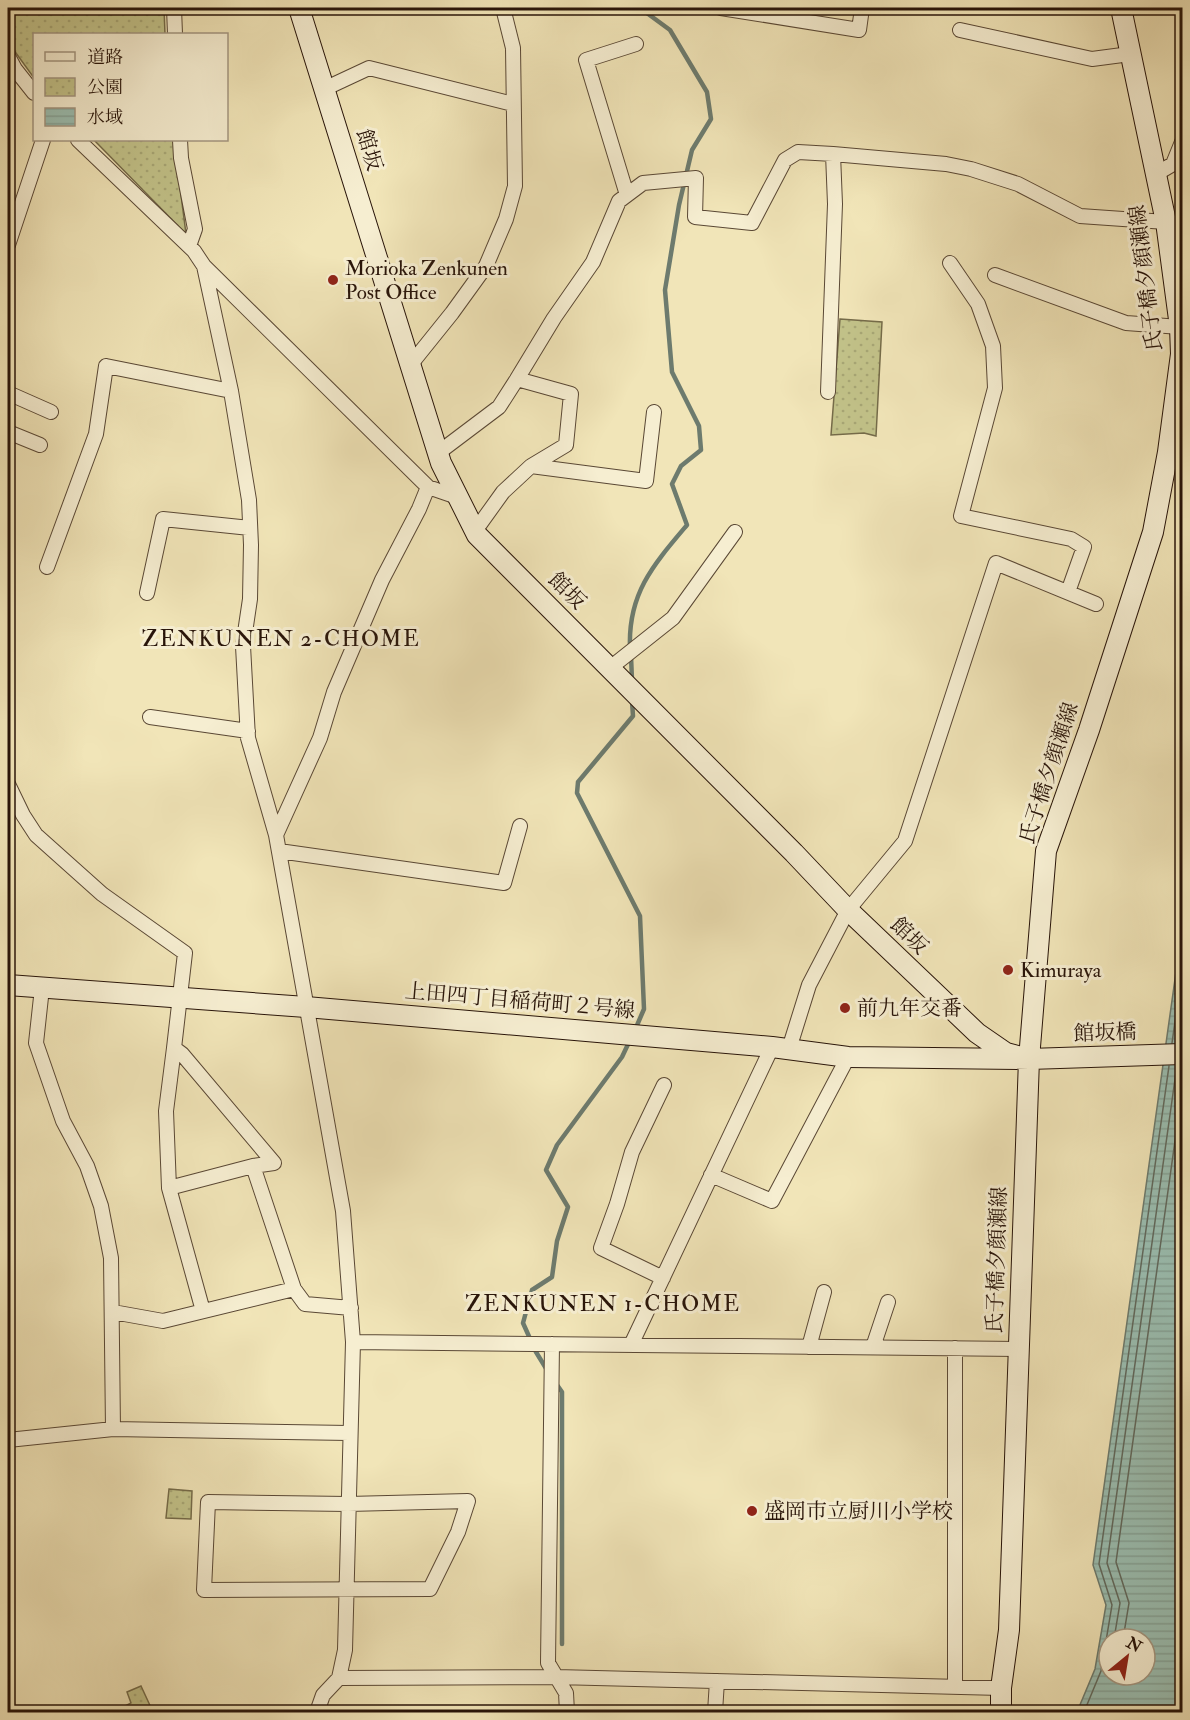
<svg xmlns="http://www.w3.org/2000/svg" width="1190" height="1720" viewBox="0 0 1190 1720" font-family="'IM FELL Double Pica','Noto Serif JP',serif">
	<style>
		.park { fill: url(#park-dots); stroke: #756b49; stroke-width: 1.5 }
		.water { fill: url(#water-rules); stroke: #6d7b6e; stroke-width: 1.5; fill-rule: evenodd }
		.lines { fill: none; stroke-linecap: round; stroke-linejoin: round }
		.shore { stroke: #626a5e; stroke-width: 1.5 }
		.stream { stroke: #6d7b6e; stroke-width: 4.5 }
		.street-casing { stroke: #5a4835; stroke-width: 16 }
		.secondary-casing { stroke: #281409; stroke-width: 22 }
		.street { stroke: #f6eed1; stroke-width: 14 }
		.secondary { stroke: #f6eed1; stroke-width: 20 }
		.poi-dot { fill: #8f2418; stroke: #f6eed1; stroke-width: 2 }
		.labels { text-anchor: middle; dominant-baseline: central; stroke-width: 6; stroke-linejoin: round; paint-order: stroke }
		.street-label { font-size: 21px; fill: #281409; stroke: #f6eed1 }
		.poi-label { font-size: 21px; fill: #281409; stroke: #f6eed1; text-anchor: start }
		.neighbourhood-label { font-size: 22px; letter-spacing: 1.5px; fill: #281409; stroke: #f6eed1 }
	</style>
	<defs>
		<pattern id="park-dots" width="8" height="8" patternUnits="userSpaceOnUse" patternTransform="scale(1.5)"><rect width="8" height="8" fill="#c2c289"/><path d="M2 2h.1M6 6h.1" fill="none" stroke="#a7a675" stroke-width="1.8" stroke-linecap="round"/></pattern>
		<pattern id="water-rules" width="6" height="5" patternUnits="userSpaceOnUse" patternTransform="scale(1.5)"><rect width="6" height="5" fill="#9bbfb2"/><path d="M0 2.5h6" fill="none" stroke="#86a398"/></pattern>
	</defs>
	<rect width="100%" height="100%" fill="#f1e5b8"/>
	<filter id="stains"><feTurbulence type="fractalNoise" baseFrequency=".00333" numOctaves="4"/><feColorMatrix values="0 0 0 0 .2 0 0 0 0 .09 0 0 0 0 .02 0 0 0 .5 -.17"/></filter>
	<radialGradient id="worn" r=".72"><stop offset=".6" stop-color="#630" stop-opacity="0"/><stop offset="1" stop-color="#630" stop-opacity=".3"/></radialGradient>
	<path class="park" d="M 8,8 L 164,8 L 165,34 L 34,34 L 34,78 L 8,42 Z
		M 94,140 L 174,140 L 186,234 Z
		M 840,319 L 882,322 L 876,436 L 864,433 L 831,435 Z
		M 169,1489 L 192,1491 L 191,1519 L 166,1518 Z
		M 141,1686 L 153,1712 L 125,1712 L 123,1707 L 131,1703 L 127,1692 Z"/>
	<path class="water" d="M 1182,929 L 1182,1712 L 1077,1712 L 1095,1669 L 1106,1605 L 1093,1565 ZM 1109,1639 L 1145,1639 L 1145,1675 L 1109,1675 Z"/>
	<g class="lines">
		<path class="shore" d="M 1172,1043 L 1182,972
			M 1114,1639 L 1120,1603 L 1107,1563 L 1177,1065
			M 1123,1639 L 1129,1603 L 1116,1562 L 1182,1091
			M 1084,1712 L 1101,1671 L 1112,1605 L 1099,1564 L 1169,1066"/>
		<path class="stream" d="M 630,647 C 628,593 654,564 687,525 L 672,484 L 681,466 L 701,450 L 699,426 L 672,372 L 665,290 L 679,205 L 692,150 L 711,119 L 707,92 L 670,30 L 640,8
			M 631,656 L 632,680
			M 632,701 L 633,716 L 578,782 L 577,793 L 640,916 L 644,1009 L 635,1030
			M 547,1370 L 536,1352 L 523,1323 L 532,1290 L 552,1277 L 557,1241 L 568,1207 L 546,1170 L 557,1145 L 622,1057 L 630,1040
			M 555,1382 L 562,1392 L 562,1644"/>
		<defs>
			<path id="street" d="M 174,8 L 175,34
				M 721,8 L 859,30 L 862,8
				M 960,30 L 1092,59 L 1130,54
				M 8,56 L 15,69 L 34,93
				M 324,89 L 369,68 L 513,104
				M 78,140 L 194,251 L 204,266 L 428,487
				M 180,140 L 181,158 L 195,229 L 189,246
				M 1156,174 L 1173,164 L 1182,142
				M 627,195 L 586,60 L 636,44
				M 8,245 L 43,140
				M 950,263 L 978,304 L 993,346 L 995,388 L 961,516 L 1071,539 L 1084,547 L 1068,592
				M 204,266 L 231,391 L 249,500 L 251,545 L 250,599 L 243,646 L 248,738 L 276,835 L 343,1211 L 353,1342 L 345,1650 L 339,1678 L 323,1695 L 317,1712
				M 995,275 L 1126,323 L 1180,327
				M 411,364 L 452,313 L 486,266 L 506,219 L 515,186 L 513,48 L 503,8
				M 517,379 L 554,318 L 593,262 L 619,201 L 643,183 L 696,178 L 695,217 L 752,223 L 785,160 L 798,152 L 833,154
				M 828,392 L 835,204 L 833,154 L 946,164 L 971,169 L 1018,184 L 1080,216 L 1166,222
				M 8,393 L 51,412
				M 8,432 L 40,445
				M 438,453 L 499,407 L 517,379 L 571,394 L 566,445 L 531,466
				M 475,531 L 503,492 L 531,466 L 646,481 L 654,412
				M 47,567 L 96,434 L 106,366 L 231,391
				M 147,593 L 163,519 L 250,528
				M 610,668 L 673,618 L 735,532
				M 150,717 L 248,731
				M 8,784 L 23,815 L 36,835 L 102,894 L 185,953 L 174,1048 L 182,1054 L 274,1163 L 253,1166 L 169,1188 L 203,1311
				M 276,835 L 320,738 L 334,692 L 382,580 L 419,509 L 428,487 L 457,497
				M 279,851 L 504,883 L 520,826
				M 42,988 L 36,1043 L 63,1121 L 87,1166 L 101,1206 L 111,1258 L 113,1429
				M 789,1049 L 809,985 L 848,910 L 905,841 L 996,563 L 1096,604
				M 253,1166 L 294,1289
				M 711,1175 L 772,1201 L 848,1057
				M 169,1188 L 166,1111 L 174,1048
				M 663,1278 L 601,1248 L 617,1204 L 632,1152 L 664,1085
				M 113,1312 L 163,1321 L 294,1289 L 305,1304 L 351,1308
				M 353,1342 L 1018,1349
				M 552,1344 L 548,1663 L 566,1693 L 567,1712
				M 631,1345 L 772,1047
				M 809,1347 L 824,1292
				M 873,1347 L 888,1302
				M 8,1440 L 113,1429 L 349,1433
				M 468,1501 L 458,1532 L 430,1589 L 204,1590 L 208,1502 L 348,1504 Z
				M 339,1678 L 556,1677 L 1001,1688
				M 955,1687 L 955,1348
				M 715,1712 L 717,1681"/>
			<path id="secondary" d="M 299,8 L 441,463 L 477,535 L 794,853 L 848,910 L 977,1033 L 1006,1053 L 1029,1059
				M 8,985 L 306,1007 L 621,1034 L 772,1047 L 848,1057 L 1029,1059 L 1182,1054
				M 1001,1712 L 1001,1688 L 1009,1630 L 1029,1059 L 1046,851 L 1089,730 L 1153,532 L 1168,452 L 1181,354 L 1180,327 L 1166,222 L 1121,8"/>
		</defs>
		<use href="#street" class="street-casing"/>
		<use href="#secondary" class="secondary-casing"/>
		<use href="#street" class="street"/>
		<use href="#secondary" class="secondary"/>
	</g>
	<g class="poi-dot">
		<circle cx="333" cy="280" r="6"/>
		<circle cx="1008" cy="970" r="6"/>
		<circle cx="845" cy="1008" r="6"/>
		<circle cx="752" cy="1511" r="6"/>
	</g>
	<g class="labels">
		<g class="street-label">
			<text transform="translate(369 150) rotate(73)">館坂</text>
			<text transform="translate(1146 278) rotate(-97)">氏子橋夕顔瀬線</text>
			<text transform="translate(567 591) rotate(45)">館坂</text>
			<text transform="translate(1049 773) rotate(-72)">氏子橋夕顔瀬線</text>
			<text transform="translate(909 936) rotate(44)">館坂</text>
			<text transform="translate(520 1001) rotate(5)">上田四丁目稲荷町２号線</text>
			<text transform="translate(1105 1033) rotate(-2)">館坂橋</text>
			<text transform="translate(997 1260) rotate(-88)">氏子橋夕顔瀬線</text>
		</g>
		<g class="poi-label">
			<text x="345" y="268">Morioka Zenkunen<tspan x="345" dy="24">Post Office</tspan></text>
			<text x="1020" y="970">Kimuraya</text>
			<text x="857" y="1008">前九年交番</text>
			<text x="764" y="1511">盛岡市立厨川小学校</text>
		</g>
		<g class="neighbourhood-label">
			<text x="281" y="639">ZENKUNEN 2-CHOME</text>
			<text x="603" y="1304">ZENKUNEN 1-CHOME</text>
		</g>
	</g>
	<rect width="1190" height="1720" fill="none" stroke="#f1e5b8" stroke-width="30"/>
	<rect x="9" y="9" width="1172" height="1702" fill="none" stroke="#281409" stroke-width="3"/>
	<rect x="15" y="15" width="1160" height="1690" fill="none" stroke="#281409" stroke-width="1.5"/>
	<rect x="33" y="33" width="195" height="108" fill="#f6eed1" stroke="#a49781" stroke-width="1.5"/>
	<rect x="45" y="52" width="30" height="9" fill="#f6eed1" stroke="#a49781" stroke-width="1.5"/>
	<text x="87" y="63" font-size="18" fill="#281409">道路</text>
	<rect x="45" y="78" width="30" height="18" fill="url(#park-dots)" stroke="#a49781" stroke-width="1.5"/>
	<text x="87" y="93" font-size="18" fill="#281409">公園</text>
	<rect x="45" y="108" width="30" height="18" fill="url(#water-rules)" stroke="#a49781" stroke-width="1.5"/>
	<text x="87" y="123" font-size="18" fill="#281409">水域</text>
	<g transform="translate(1127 1657) rotate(30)"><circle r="28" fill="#f6eed1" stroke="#a49781" stroke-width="1.5"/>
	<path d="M0-4.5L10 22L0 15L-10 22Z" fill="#8f2418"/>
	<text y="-9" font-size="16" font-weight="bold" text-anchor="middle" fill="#281409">N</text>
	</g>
	<rect width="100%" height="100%" filter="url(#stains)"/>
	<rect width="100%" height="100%" fill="url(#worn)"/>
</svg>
